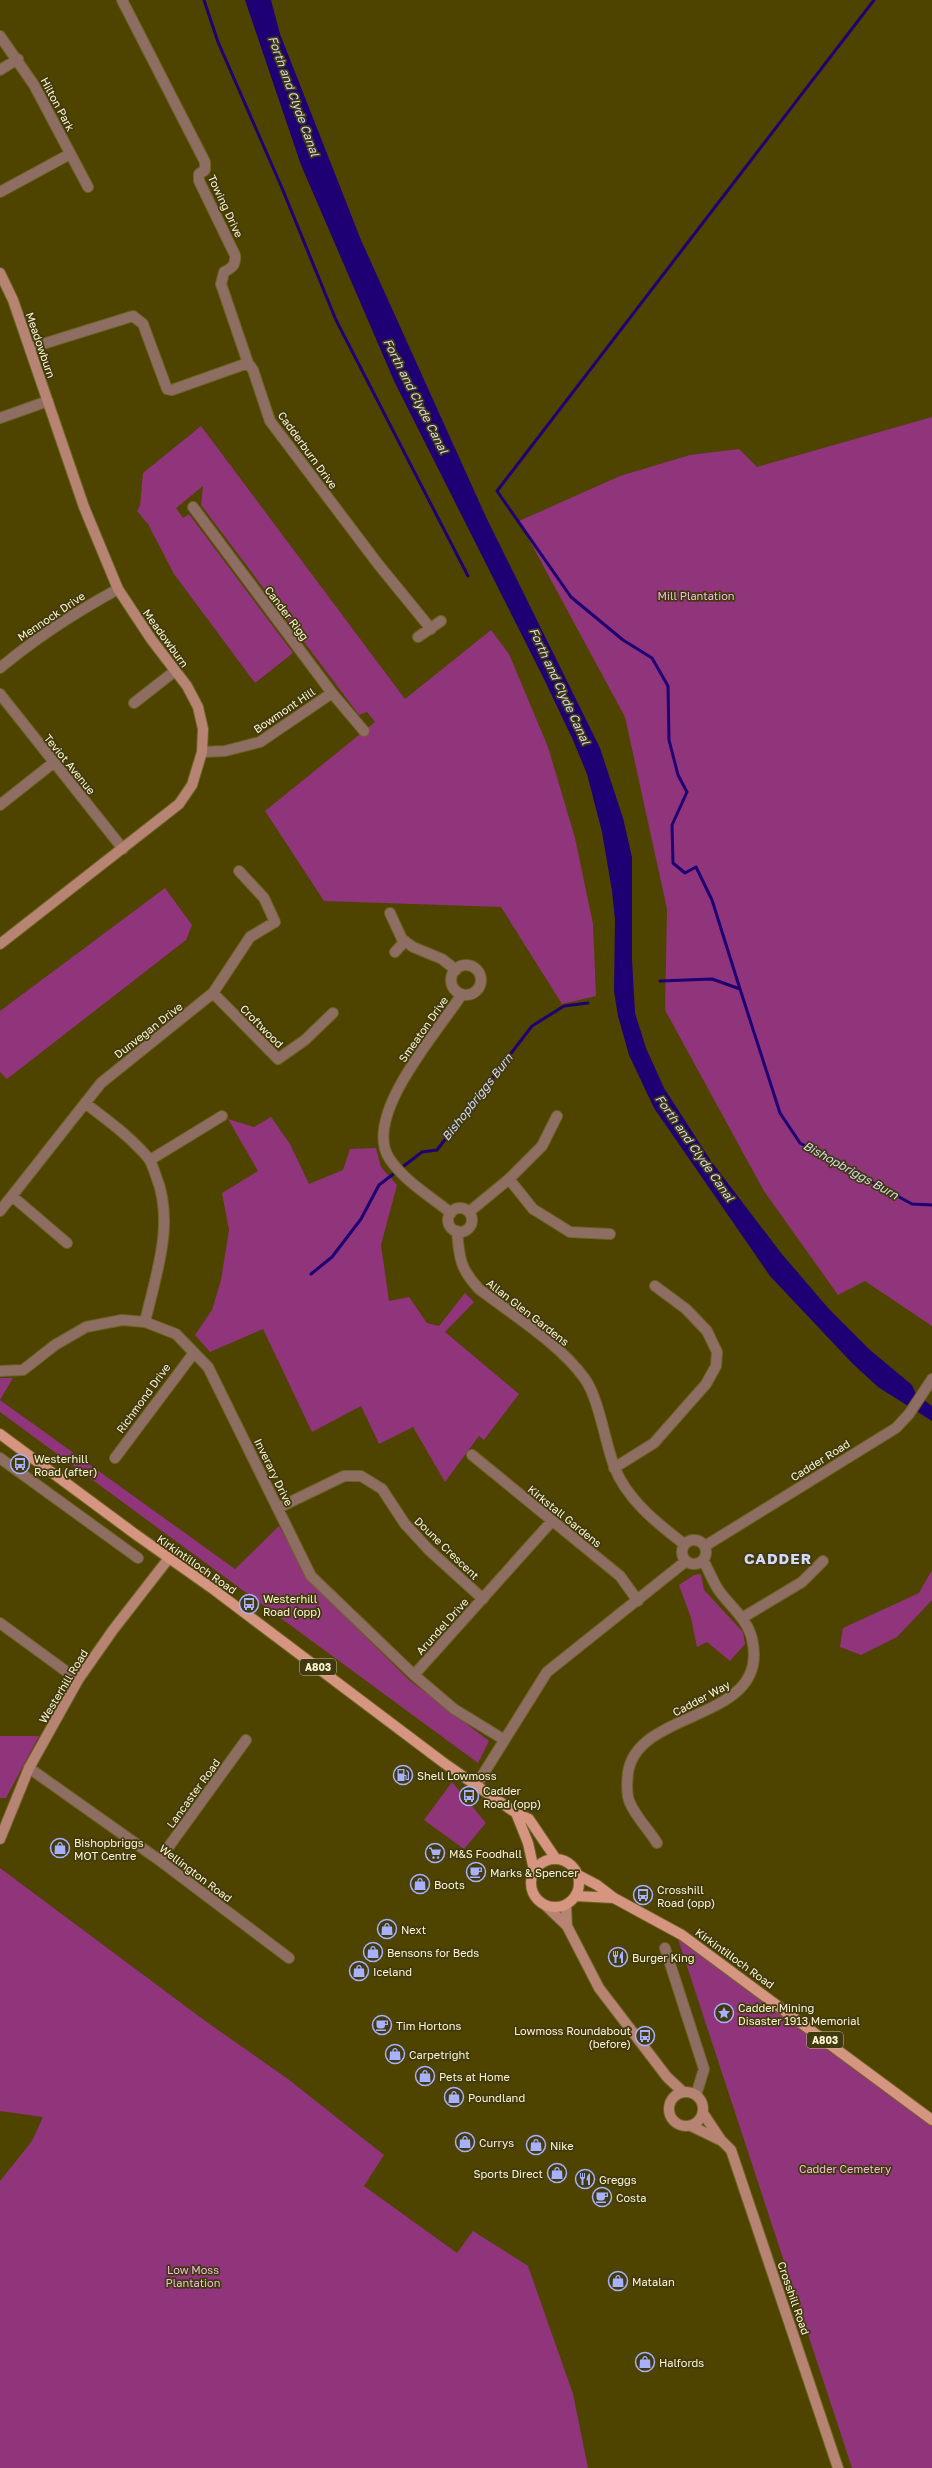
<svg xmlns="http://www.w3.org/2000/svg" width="932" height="2468" viewBox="0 0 932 2468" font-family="'Golos Text',sans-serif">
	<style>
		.green { fill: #90347b }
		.water { fill: #1e0074 }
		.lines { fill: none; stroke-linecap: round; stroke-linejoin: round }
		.stream { stroke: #1e0074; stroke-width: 3 }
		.street-casing { stroke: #6e6325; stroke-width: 12 }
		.secondary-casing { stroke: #6e6325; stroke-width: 12 }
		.primary-casing { stroke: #6e6325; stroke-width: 12 }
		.street { stroke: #8e6d63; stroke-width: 10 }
		.secondary { stroke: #b78474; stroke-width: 10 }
		.primary { stroke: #d69581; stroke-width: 10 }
		.labels { text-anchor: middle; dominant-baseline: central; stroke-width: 3.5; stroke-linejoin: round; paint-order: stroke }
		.shield { fill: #41390f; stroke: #c4bd95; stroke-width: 1 }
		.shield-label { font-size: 10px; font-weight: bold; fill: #fcf5cf }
		.street-label { font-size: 11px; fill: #fcf5cf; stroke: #41390f }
		.park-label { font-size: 11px; fill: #f0bae0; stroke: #41390f }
		.poi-label { font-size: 11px; fill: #fcf5cf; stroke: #41390f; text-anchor: start }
		.water-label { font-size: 12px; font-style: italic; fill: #d3d8f4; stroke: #41390f }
		.district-label { font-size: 15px; font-weight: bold; letter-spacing: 1px; fill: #d4d9f6; stroke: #41390f }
	</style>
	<rect width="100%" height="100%" fill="#4f4300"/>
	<path class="green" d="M 932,417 L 932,1326 L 865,1281 L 838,1295 L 764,1191 L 665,1010 L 667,909 L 625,717 L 519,521 L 620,476 L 690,455 L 739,449 L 757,467 Z
		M 201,426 L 405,699 L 491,630 L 509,654 L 548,747 L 575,838 L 593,924 L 596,996 L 562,1004 L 501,907 L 324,901 L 265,811 L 375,722 L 367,712 L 359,715 L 201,505 L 203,486 L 176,508 L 183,518 L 189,514 L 293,653 L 255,683 L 174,574 L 148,524 L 137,511 L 140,506 L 143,473 Z
		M 165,888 L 192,925 L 186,940 L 7,1079 L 0,1072 L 0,1011 Z
		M 271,1117 L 290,1144 L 309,1184 L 343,1170 L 350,1149 L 376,1148 L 381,1167 L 397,1185 L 381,1245 L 389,1301 L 409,1297 L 427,1323 L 439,1326 L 465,1293 L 474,1302 L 445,1332 L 519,1394 L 484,1440 L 479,1436 L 445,1482 L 413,1427 L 379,1444 L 361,1406 L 312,1432 L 263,1329 L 210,1352 L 195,1335 L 212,1310 L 221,1280 L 229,1230 L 222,1193 L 258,1171 L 228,1119 L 254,1127 Z
		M 0,1378 L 13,1378 L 0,1400 Z
		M 0,1400 L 235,1569 L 279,1526 L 309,1580 L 409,1680 L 489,1741 L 478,1763 L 0,1412 Z
		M 932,1570 L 932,1600 L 897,1637 L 861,1655 L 840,1647 L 843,1628 L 919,1593 Z
		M 701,1574 L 704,1590 L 743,1632 L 745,1644 L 730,1661 L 707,1642 L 697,1647 L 691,1618 L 679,1585 L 694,1575 Z
		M 0,1736 L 39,1736 L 6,1798 L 0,1798 Z
		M 452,1782 L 486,1823 L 464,1849 L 424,1820 Z
		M 0,1868 L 208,2023 L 288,2079 L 384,2155 L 364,2186 L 457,2253 L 473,2231 L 528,2266 L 573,2394 L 588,2468 L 0,2468 L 0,2181 L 32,2141 L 43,2117 L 0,2111 Z
		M 677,1936 L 932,2124 L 932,2468 L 852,2468 Z"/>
	<path class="water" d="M 245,0 L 271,0 L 280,34 L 361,240 L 486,517 L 600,748 L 623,818 L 632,857 L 632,959 L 635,1013 L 646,1048 L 664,1088 L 711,1161 L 781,1253 L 829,1309 L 870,1350 L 912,1385 L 916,1394 L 932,1406 L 932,1421 L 878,1387 L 852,1363 L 770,1276 L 654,1108 L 629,1055 L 618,1016 L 614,991 L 615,920 L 612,891 L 602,832 L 587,774 L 573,740 L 543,677 L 395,383 L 301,165 Z"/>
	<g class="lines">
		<path class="stream" d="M 204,0 L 218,42 L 282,188 L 336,320 L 468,576
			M 660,981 L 712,979 L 740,989 L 780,1113 L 800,1143 L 912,1204 L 932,1205
			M 740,989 L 712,900 L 696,867 L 685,873 L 673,863 L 672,825 L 687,792 L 678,775 L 669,740 L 668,686 L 652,658 L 623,640 L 571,597 L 497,491 L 874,0
			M 311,1274 L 332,1257 L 361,1219 L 379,1185 L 422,1152 L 437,1150 L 532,1026 L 564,1006 L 588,1003"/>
		<defs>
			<path id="street" d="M 122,0 L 205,162 L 205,170 L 199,174 L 199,181 L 235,255 C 236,265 232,268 224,272 L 221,284 L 248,363
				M 0,36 L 34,85 L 88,187
				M 0,70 L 18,59
				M 0,192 L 70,154
				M 30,348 L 133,316 L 143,324 L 167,389 L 172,390 L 248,363 L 253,370 L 270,421 L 378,564 L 431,629
				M 0,418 L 48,401
				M 193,507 L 332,693 L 364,731
				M 418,637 L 441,621
				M 0,668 C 37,637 76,612 118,589
				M 0,694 L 123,849
				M 134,703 L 175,671
				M 202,752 L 225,751 L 260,742 L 332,693
				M 0,805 L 53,763
				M 390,913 L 402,939 L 413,947 L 442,959 L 456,970
				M 395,952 L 405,941
				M451 980a15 15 0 1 1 30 0a15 15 0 1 1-30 0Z
				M 213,993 L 278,1059 L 305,1040 L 333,1013
				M 85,1103 C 107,1120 131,1137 149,1159 C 152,1164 154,1170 156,1176 C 175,1223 156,1274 145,1322
				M 150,1160 L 222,1116
				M 509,1179 L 533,1209 L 570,1232 L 610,1234
				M 12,1196 L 67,1243
				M448 1220a12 12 0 1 1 24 0a12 12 0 1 1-24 0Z
				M 0,1211 L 101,1083 L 213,993 L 250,937 L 275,922 L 264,898 L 239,871
				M 469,1212 L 509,1179 L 542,1146 L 557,1116
				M 451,1213 C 430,1196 404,1181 389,1158 C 362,1115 440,1029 462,994
				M 457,1231 C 459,1257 460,1269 479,1289 C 513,1315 560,1344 585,1379 C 599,1399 605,1442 614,1466 C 626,1499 658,1524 684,1544
				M 0,1371 L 23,1370 L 55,1345 L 86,1327 L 122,1320 L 145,1322 L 176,1334 L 208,1367 L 311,1576 L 414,1675 L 454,1709 L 503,1739
				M 472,1455 L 620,1576 L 638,1601
				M 0,1458 L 138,1558
				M 115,1458 L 193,1354
				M 614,1468 L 654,1443 L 706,1384 L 716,1366 L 717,1352 L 707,1331 L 686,1309 L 655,1286
				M 278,1508 L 344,1476 L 361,1476 L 382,1489 L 405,1524 L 429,1550 L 483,1599
				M682 1552a12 12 0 1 1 24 0a12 12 0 1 1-24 0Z
				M 705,1546 L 896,1428 L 909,1414 L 932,1379
				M 742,1618 L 802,1582 L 823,1561
				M 0,1623 L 78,1680
				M 414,1675 L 552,1521
				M 29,1768 L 159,1860 L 289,1958
				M 477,1784 L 547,1672 L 686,1561
				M 657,1843 C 649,1830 636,1817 630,1803 C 626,1795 627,1782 628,1773 C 637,1707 772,1723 752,1639 C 748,1620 731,1607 720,1592 C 713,1583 709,1570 703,1560
				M 159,1860 L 246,1740
				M 665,1948 L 704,2069 L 696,2095"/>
			<path id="secondary" d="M 0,273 L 13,300 L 84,507 L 118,589 L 151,639 L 187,686 L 198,707 L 203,729 L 202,752 L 192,785 L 179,804 L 0,944
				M 0,1839 L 29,1768 L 78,1680 L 113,1630 L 169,1558
				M 545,1905 L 567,1926 L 599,1988 L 667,2077 L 683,2092
				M 566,1905 L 567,1926
				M669 2109a17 17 0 1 1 34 0a17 17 0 1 1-34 0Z
				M 703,2113 L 721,2140 L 731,2150 L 838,2468
				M 691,2126 L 720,2140"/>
			<path id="primary" d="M 0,1434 L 135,1534 L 213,1589 L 444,1763 L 516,1813 L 529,1819 L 556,1859
				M 516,1813 L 528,1843 L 534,1870
				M531 1883a24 24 0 1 1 48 0a24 24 0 1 1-48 0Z
				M 578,1875 L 597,1885 L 614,1898 L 682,1935 L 932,2120
				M 576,1896 L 614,1898"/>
		</defs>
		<use href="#street" class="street-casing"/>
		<use href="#secondary" class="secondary-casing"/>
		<use href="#primary" class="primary-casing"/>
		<use href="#street" class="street"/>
		<use href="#secondary" class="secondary"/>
		<use href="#primary" class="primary"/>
	</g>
	<defs>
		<symbol id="bus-ring" viewBox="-11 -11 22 22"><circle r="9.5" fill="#41390f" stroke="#a7b1fc" stroke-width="1.5"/><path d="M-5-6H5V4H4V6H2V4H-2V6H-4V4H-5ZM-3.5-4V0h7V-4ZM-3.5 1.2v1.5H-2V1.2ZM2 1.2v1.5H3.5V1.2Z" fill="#a7b1fc"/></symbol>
		<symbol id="fuel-ring" viewBox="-11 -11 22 22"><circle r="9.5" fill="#41390f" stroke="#a7b1fc" stroke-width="1.5"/><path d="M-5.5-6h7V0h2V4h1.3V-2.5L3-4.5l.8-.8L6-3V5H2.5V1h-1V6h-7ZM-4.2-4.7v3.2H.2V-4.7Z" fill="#a7b1fc"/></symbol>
		<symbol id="shop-ring" viewBox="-11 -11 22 22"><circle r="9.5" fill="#41390f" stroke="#a7b1fc" stroke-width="1.5"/><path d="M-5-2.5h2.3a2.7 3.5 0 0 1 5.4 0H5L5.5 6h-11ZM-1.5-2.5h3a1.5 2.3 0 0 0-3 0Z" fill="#a7b1fc"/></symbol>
		<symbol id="supermarket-ring" viewBox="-11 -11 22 22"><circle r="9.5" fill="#41390f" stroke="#a7b1fc" stroke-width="1.5"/><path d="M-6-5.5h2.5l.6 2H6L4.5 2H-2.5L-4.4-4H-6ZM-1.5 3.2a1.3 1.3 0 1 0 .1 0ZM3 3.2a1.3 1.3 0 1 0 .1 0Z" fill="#a7b1fc"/></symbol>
		<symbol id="cafe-ring" viewBox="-11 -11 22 22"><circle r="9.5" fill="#41390f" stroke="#a7b1fc" stroke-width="1.5"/><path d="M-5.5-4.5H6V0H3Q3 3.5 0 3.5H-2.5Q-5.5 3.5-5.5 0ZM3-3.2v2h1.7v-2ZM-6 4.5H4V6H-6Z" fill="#a7b1fc"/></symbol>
		<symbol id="restaurant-ring" viewBox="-11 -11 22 22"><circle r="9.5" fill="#41390f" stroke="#a7b1fc" stroke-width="1.5"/><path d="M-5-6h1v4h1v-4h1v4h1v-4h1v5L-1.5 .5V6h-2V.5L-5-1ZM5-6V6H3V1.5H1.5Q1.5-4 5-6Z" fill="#a7b1fc"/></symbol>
		<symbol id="sight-ring" viewBox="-11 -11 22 22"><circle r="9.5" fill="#41390f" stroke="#a7b1fc" stroke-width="1.5"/><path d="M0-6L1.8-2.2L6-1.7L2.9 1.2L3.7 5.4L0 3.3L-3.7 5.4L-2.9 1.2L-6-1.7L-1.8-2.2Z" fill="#a7b1fc"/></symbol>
	</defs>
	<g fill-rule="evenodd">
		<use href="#bus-ring" x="9" y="1453" width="22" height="22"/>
		<use href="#bus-ring" x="238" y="1593" width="22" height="22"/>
		<use href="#fuel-ring" x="392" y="1764" width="22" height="22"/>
		<use href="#bus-ring" x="458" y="1785" width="22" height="22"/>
		<use href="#shop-ring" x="49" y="1837" width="22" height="22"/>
		<use href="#supermarket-ring" x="424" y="1842" width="22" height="22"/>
		<use href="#cafe-ring" x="465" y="1861" width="22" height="22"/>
		<use href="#shop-ring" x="409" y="1873" width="22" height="22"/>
		<use href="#bus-ring" x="632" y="1884" width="22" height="22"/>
		<use href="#shop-ring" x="376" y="1918" width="22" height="22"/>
		<use href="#shop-ring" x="362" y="1941" width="22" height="22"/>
		<use href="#restaurant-ring" x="607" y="1946" width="22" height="22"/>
		<use href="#shop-ring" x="348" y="1960" width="22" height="22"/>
		<use href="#sight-ring" x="713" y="2002" width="22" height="22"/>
		<use href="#cafe-ring" x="371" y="2014" width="22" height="22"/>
		<use href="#bus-ring" x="634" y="2025" width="22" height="22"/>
		<use href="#shop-ring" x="384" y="2043" width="22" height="22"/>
		<use href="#shop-ring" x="414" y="2065" width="22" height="22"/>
		<use href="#shop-ring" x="443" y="2086" width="22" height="22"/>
		<use href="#shop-ring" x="454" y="2131" width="22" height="22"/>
		<use href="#shop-ring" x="525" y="2134" width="22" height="22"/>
		<use href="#shop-ring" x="546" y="2162" width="22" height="22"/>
		<use href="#restaurant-ring" x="574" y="2168" width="22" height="22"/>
		<use href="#cafe-ring" x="591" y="2186" width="22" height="22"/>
		<use href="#shop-ring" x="607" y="2270" width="22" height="22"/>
		<use href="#shop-ring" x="634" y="2351" width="22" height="22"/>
	</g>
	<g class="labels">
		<g class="shield">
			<rect x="300" y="1659" width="36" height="16" rx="3"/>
			<rect x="807" y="2032" width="36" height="16" rx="3"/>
		</g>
		<g class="shield-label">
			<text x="318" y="1667">A803</text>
			<text x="825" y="2040">A803</text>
		</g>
		<g class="street-label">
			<text transform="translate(58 104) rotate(62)">Hilton Park</text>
			<text transform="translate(226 206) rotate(65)">Towing Drive</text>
			<text transform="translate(41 345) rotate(71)">Meadowburn</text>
			<text transform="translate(308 450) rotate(54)">Cadderburn Drive</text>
			<text transform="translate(287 613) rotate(53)">Cander Rigg</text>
			<text transform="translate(51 616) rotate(-34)">Mennock Drive</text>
			<text transform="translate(166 638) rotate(54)">Meadowburn</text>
			<text transform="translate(284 710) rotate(-34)">Bowmont Hill</text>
			<text transform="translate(70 764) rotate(51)">Teviot Avenue</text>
			<text transform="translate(262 1026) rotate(45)">Croftwood</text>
			<text transform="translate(423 1029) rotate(-55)">Smeaton Drive</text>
			<text transform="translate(148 1030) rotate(-38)">Dunvegan Drive</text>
			<text transform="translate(528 1312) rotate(38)">Allan Glen Gardens</text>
			<text transform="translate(143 1398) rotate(-54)">Richmond Drive</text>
			<text transform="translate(820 1460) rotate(-32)">Cadder Road</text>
			<text transform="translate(274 1472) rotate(64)">Inverary Drive</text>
			<text transform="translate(565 1516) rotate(39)">Kirkstall Gardens</text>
			<text transform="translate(447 1548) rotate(44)">Doune Crescent</text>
			<text transform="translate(197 1564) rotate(35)">Kirkintilloch Road</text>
			<text transform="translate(442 1626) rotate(-48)">Arundel Drive</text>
			<text transform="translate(63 1686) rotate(-59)">Westerhill Road</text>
			<text transform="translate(701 1698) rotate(-28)">Cadder Way</text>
			<text transform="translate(193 1793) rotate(-54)">Lancaster Road</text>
			<text transform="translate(196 1873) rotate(37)">Wellington Road</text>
			<text transform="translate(735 1958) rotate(36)">Kirkintilloch Road</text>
			<text transform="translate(794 2298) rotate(71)">Crosshill Road</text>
		</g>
		<g class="park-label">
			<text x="696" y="595">Mill Plantation</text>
			<text x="845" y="2168">Cadder Cemetery</text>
			<text x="193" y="2269">Low Moss<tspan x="193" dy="13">Plantation</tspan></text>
		</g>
		<g class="poi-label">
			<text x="34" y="1458">Westerhill<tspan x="34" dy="13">Road (after)</tspan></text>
			<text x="263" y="1598">Westerhill<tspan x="263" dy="13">Road (opp)</tspan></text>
			<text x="417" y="1775">Shell Lowmoss</text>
			<text x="483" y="1790">Cadder<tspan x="483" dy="13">Road (opp)</tspan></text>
			<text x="74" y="1842">Bishopbriggs<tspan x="74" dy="13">MOT Centre</tspan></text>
			<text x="449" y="1853">M&amp;S Foodhall</text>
			<text x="490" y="1872">Marks &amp; Spencer</text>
			<text x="434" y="1884">Boots</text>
			<text x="657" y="1889">Crosshill<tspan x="657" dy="13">Road (opp)</tspan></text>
			<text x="401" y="1929">Next</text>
			<text x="387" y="1952">Bensons for Beds</text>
			<text x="632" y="1957">Burger King</text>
			<text x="373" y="1971">Iceland</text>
			<text x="738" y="2007">Cadder Mining<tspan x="738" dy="13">Disaster 1913 Memorial</tspan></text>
			<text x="396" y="2025">Tim Hortons</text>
			<text x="631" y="2030" text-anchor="end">Lowmoss Roundabout<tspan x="631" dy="13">(before)</tspan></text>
			<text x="409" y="2054">Carpetright</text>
			<text x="439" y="2076">Pets at Home</text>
			<text x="468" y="2097">Poundland</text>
			<text x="479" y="2142">Currys</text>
			<text x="550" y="2145">Nike</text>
			<text x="543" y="2173" text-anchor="end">Sports Direct</text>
			<text x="599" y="2179">Greggs</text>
			<text x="616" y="2197">Costa</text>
			<text x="632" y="2281">Matalan</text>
			<text x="659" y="2362">Halfords</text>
		</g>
		<g class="water-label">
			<text transform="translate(294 96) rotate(70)">Forth and Clyde Canal</text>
			<text transform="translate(416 396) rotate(63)">Forth and Clyde Canal</text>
			<text transform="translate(560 686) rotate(65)">Forth and Clyde Canal</text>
			<text transform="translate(477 1097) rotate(-52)">Bishopbriggs Burn</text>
			<text transform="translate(695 1148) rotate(55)">Forth and Clyde Canal</text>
			<text transform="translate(851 1170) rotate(29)">Bishopbriggs Burn</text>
		</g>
		<g class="district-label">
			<text x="778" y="1558">CADDER</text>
		</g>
	</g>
</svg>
